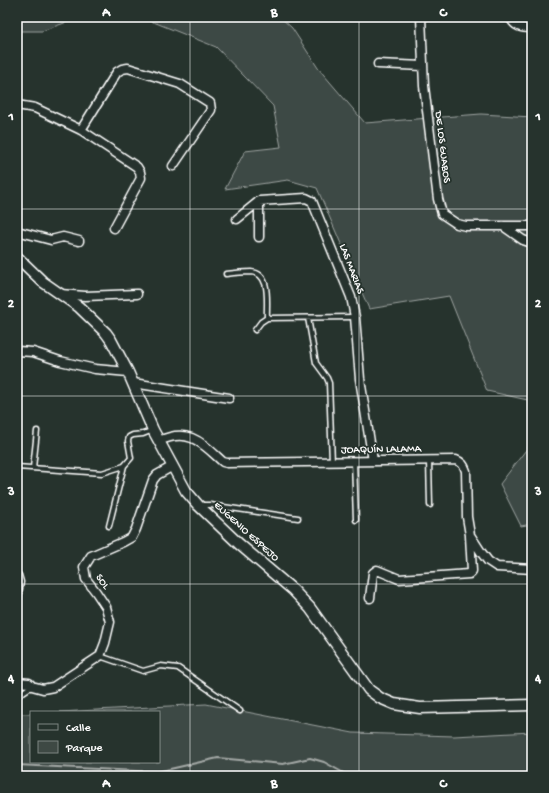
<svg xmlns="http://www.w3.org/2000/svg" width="549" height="793" viewBox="0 0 549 793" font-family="'Gochi Hand',sans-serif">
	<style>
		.green { fill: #3e4944; stroke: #9ea4a2 }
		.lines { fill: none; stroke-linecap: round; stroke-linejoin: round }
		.stream { stroke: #a4a9a7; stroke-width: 2 }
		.service-casing { stroke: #fff; stroke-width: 7 }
		.minor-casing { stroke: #fff; stroke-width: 11 }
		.tertiary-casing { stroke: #fff; stroke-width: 13 }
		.service { stroke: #26332d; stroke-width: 4 }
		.minor { stroke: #26332d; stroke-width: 8 }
		.tertiary { stroke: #26332d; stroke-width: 10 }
		.grid { fill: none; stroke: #fff; stroke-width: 1; stroke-opacity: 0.55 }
		.labels { text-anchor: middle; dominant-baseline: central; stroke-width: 3.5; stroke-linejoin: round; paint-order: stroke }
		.street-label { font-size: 11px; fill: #fff; stroke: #26332d }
		.neatline { fill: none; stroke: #fff; stroke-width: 1.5 }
		.grid-label { font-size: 13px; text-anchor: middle; font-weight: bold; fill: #fff }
	</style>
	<rect width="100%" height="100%" fill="#26332d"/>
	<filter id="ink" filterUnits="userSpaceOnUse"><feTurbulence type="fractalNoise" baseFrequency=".025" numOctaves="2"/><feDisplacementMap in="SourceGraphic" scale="8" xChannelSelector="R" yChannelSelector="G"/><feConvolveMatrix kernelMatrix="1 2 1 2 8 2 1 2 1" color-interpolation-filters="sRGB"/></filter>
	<g filter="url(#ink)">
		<path class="green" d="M 17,17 L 81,17 L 42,31 L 17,31 Z
			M 141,17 L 280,17 L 292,28 L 318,68 L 365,123 L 481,114 L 532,117 L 532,401 L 487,391 L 449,296 L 369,309 L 317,188 L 288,180 L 225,189 L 245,151 L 281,147 L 273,106 L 216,47 Z
			M 532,442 L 532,524 L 521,526 L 500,484 Z
			M 206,704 L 353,733 L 454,736 L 532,732 L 532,776 L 17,776 L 17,714 L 31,714 L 31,762 L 159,762 L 159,712 L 60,712 Z"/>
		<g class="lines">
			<path class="stream" d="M 17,765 L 157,772 L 218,758 L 283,764 L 310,758 L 324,762 L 349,776"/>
			<defs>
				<path id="service" d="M 226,274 C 234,273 243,272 251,272 C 272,273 266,304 267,318
					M 308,318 L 316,363 L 327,378 L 329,383 L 332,462
					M 255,330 L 261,322 L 267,318 L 355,317
					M 429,460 L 430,505
					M 354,461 L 356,520
					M 17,467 L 102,473 L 124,466 L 131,458 L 128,441 L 129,437 L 133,435 L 143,434 L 153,430
					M 33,468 L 37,431
					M 201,505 L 210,505 L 298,518
					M 109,526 L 124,466
					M 17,574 L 19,575 L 21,582 L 17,607
					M 100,656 L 143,671 L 161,666 L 178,668 L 240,711
					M 17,696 L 32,686"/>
				<path id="minor" d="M 421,17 L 424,86 L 438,199 L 442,214 L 457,224 L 466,226 L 532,226
					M 510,17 C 515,27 521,28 532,28
					M 378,64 L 423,66
					M 17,105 L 35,108 L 81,130 L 137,167 L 140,172 L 141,178 L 114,228
					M 81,130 L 117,72 L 122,69 L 128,68 L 180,84 L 210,103 L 211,110 L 173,166
					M 237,219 L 258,202
					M 503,226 L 523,240 L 532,243
					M 17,231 L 51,240 L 63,237 L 79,241
					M 259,237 L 259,201 L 306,198 L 312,201 L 351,297 L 355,317 L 360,379 L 373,461
					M 60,294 L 85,296 L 137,294
					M 17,351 L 33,352 L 60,361 L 95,369 L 128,372
					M 133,383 L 229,398
					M 159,441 C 189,427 202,443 223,462 L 227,463 L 456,460 C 462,462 464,465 466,471 L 467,517 L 470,535 L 481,552 L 488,561 L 497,567 L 532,569
					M 370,598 L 373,573 L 377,570 L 399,579 L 469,574 L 472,571 L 470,536
					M 17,682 L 29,683 L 32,686 L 43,689 L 53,687 L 100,656 L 105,643 L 110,622 L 106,607 L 96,592 L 86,579 L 84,567 L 91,556 L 123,542 L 132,537 L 136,529 L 153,480 L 157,475 L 173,466"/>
				<path id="tertiary" d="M 17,257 L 43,282 L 79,307 L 106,333 L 111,340 L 128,372 L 153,430 L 186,491 L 198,505 L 239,544 L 293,590 L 310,608 L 369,690 L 380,698 L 394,704 L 420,708 L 532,705"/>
			</defs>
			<use href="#service" class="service-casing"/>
			<use href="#minor" class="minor-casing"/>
			<use href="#tertiary" class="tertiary-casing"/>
			<use href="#service" class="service"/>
			<use href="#minor" class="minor"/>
			<use href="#tertiary" class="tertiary"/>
		</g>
	</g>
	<path class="grid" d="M 190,17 L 190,776M 359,17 L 359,776M 17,209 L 532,209M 17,396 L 532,396M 17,584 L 532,584"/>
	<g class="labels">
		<g class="street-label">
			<text transform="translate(442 147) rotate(83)">DE LOS GUABOS</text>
			<text transform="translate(351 269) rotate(69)">LAS MARIAS</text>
			<text transform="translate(381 450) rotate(-1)">JOAQUÍN LALAMA</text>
			<text transform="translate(246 532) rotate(42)">EUGENIO ESPEJO</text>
			<text transform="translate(102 582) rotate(54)">SOL</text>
		</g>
	</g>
	<rect width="549" height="793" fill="none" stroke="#26332d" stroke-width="44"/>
	<rect x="30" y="711" width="130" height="52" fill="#26332d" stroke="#7d8581"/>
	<rect x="38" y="724" width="20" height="6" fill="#26332d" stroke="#7d8581"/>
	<text x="66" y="731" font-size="12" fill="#ffffff">Calle</text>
	<rect x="38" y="741" width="20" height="12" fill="#3e4944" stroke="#7d8581"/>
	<text x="66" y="751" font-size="12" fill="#ffffff">Parque</text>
	<rect x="22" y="22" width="505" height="749" class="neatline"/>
	<g class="grid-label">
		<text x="106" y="16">A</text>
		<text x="274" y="16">B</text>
		<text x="443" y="16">C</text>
		<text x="11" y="120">1</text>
		<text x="538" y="120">1</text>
		<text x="11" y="307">2</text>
		<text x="538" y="307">2</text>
		<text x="11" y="495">3</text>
		<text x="538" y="495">3</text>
		<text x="11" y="682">4</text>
		<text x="538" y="682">4</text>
		<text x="106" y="787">A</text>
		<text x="274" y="787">B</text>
		<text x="443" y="787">C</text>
	</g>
</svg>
